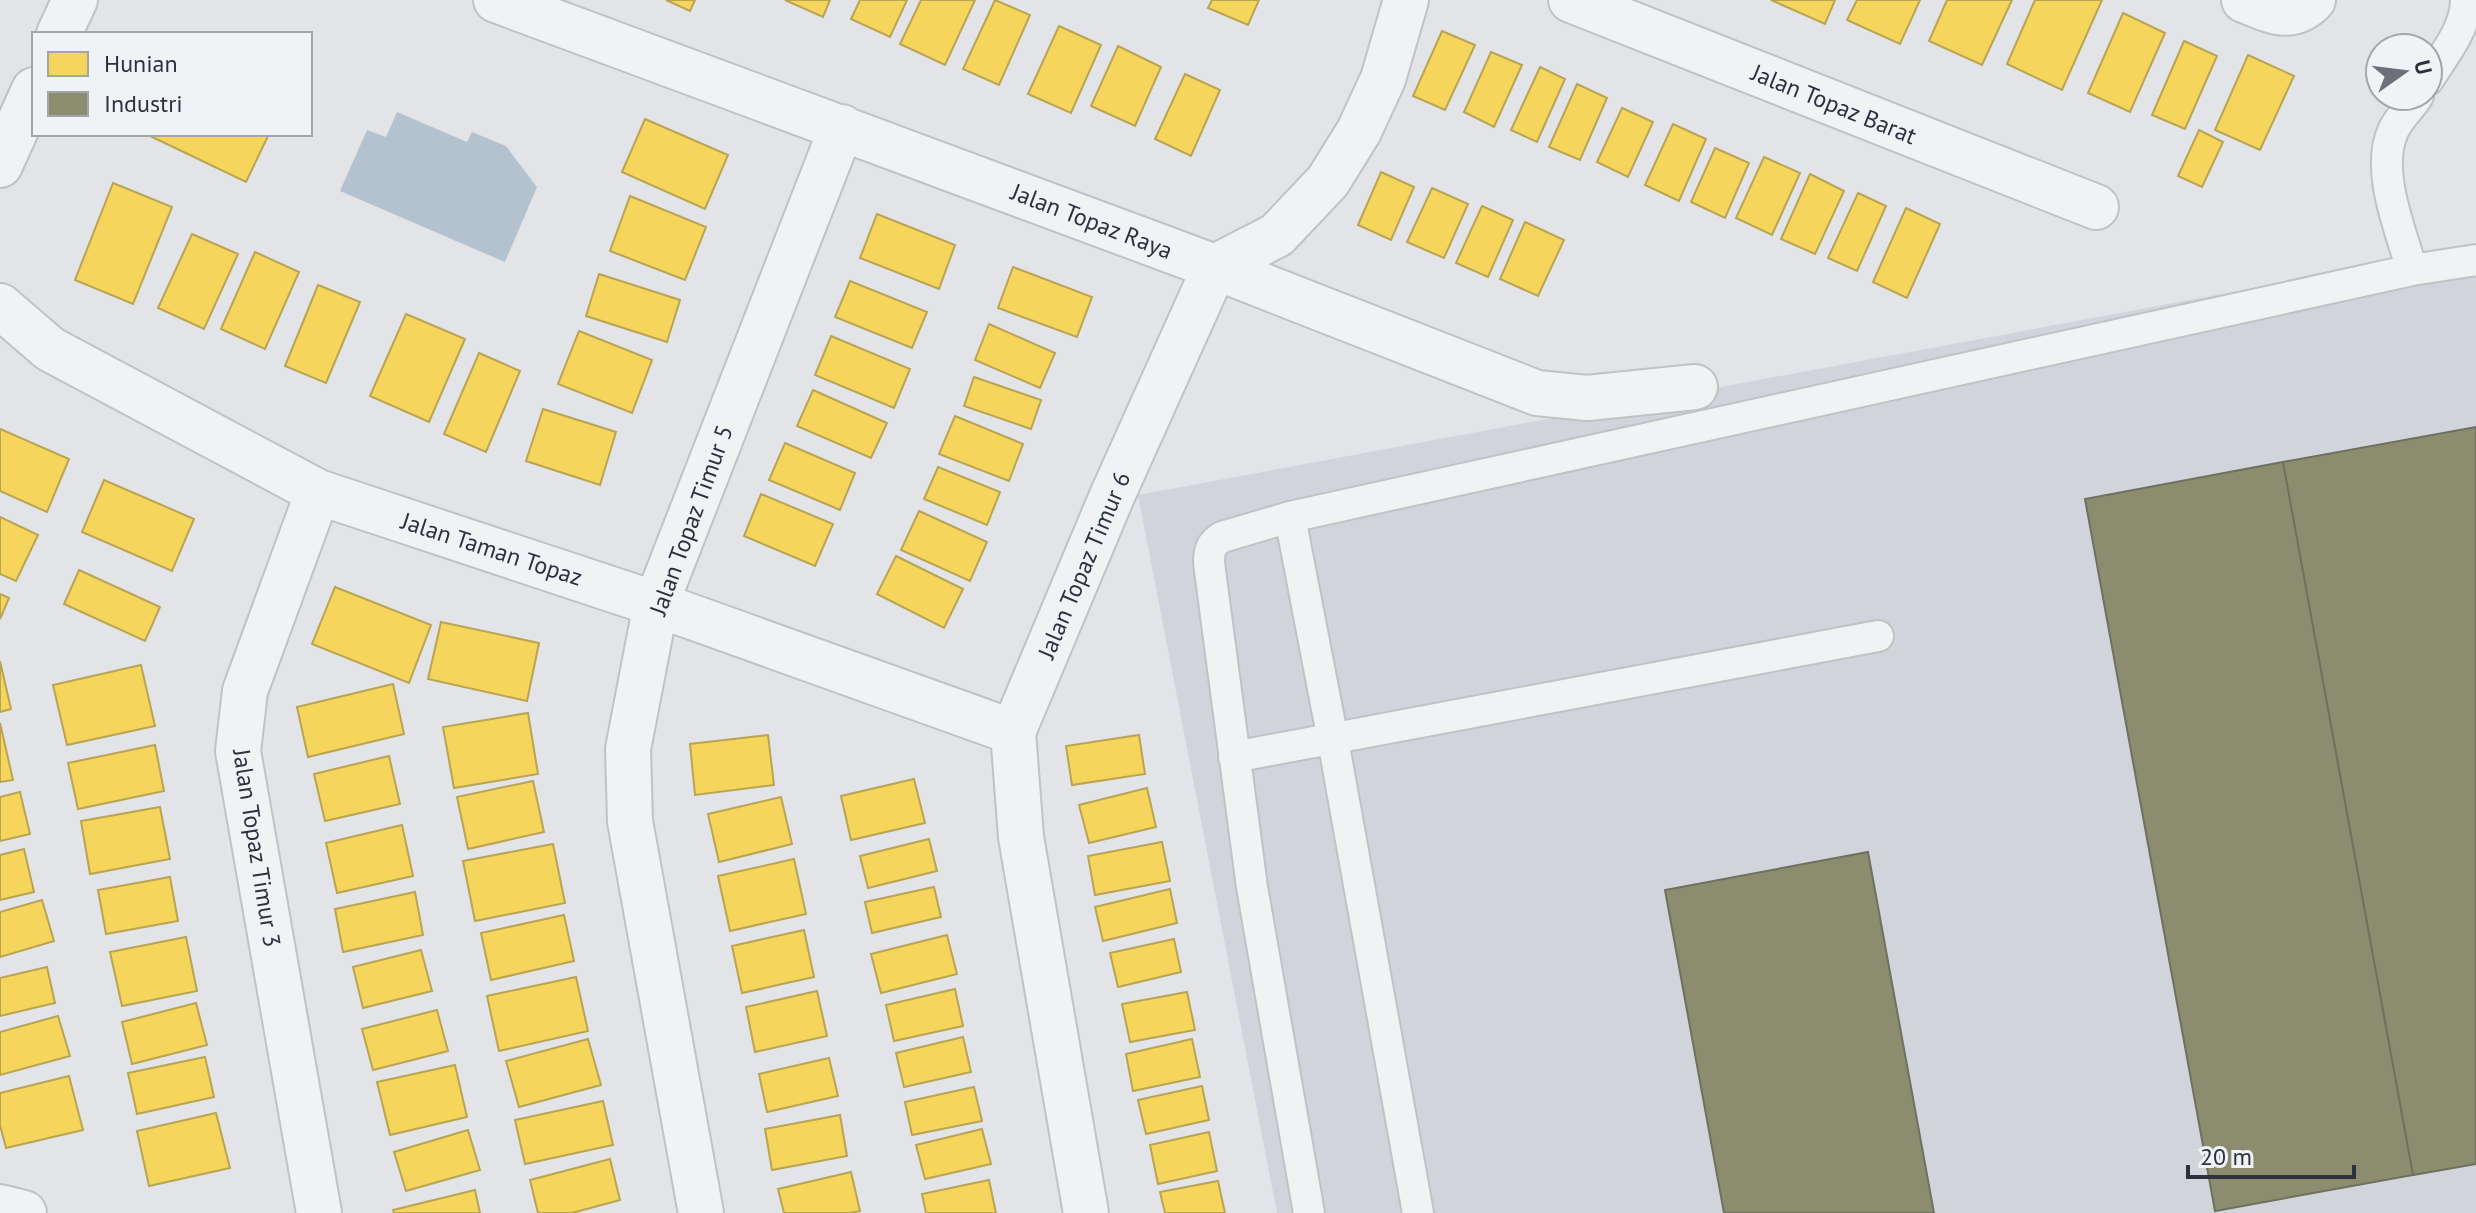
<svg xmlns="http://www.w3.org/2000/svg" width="2476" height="1213" viewBox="0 0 2476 1213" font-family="'PT Sans',sans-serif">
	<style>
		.built { fill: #d1d4da }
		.water { fill: #b4c1ce }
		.homes { fill: #f6d55c; stroke: #b9a453; stroke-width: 2 }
		.industry { fill: #8c8c6e; stroke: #6f7160; stroke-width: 2 }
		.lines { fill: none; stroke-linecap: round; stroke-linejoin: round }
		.service-casing { stroke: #c1c2c5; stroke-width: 34 }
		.minor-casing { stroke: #c1c2c5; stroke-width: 48 }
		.service { stroke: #f1f2f4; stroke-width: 30 }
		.minor { stroke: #f1f2f4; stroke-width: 44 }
		.labels { text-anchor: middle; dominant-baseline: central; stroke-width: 8; stroke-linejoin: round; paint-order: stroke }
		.street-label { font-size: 24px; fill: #2b323e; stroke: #f0f3f6 }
	</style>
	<rect width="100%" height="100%" fill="#e2e4e7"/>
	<path class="built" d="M 2476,247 L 2476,1213 L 1277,1213 L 1138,495 Z"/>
	<path class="water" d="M 397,112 L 467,142 L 472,132 L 506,146 L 537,187 L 505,262 L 340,191 L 367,130 L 386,137 Z"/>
	<path class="homes" d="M 666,0 L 695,0 L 690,11 Z
		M 785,0 L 830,0 L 823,17 Z
		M 860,0 L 907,0 L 890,37 L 851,19 Z
		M 921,0 L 975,0 L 945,65 L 900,44 Z
		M 995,0 L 1030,15 L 999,85 L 963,69 Z
		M 1212,0 L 1259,0 L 1248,25 L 1208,8 Z
		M 1771,0 L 1835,0 L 1825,24 Z
		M 1857,0 L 1920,0 L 1900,44 L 1847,20 Z
		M 1947,0 L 2012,0 L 1982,65 L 1929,41 Z
		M 2035,0 L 2102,0 L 2062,90 L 2007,64 Z
		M 2123,13 L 2165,33 L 2130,112 L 2088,93 Z
		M 1059,26 L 1101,45 L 1071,113 L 1028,94 Z
		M 1442,31 L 1475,45 L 1445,110 L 1413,96 Z
		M 2184,41 L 2217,56 L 2185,129 L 2152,115 Z
		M 1118,46 L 1161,67 L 1135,126 L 1091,106 Z
		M 1491,52 L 1522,65 L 1494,127 L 1464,112 Z
		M 2248,55 L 2294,76 L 2260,150 L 2215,130 Z
		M 1540,67 L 1565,79 L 1537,142 L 1511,130 Z
		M 1185,74 L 1220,90 L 1191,156 L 1155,139 Z
		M 1577,84 L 1607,98 L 1580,160 L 1549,147 Z
		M 1622,108 L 1653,122 L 1628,177 L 1597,162 Z
		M 645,119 L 728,155 L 705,209 L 622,172 Z
		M 1673,124 L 1706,139 L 1679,201 L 1645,185 Z
		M 2199,130 L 2223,142 L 2202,187 L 2178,176 Z
		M 146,134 L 269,134 L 246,182 Z
		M 1715,148 L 1749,163 L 1725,218 L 1691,202 Z
		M 1764,157 L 1800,173 L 1772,235 L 1736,218 Z
		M 1381,172 L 1414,187 L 1391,240 L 1358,225 Z
		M 1810,174 L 1844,191 L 1815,254 L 1781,239 Z
		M 113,183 L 172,207 L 133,304 L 75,280 Z
		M 1432,188 L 1468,204 L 1444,258 L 1407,242 Z
		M 1858,193 L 1886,206 L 1857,271 L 1828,258 Z
		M 630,196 L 706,227 L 685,280 L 610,251 Z
		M 1482,206 L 1513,220 L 1488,277 L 1456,263 Z
		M 1906,208 L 1940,224 L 1907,298 L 1873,282 Z
		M 877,214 L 955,245 L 939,289 L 860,258 Z
		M 1525,222 L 1564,240 L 1538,296 L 1500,279 Z
		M 192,234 L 238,254 L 204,329 L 158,308 Z
		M 255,252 L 299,272 L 265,349 L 221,329 Z
		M 1013,267 L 1092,297 L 1077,337 L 998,308 Z
		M 599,274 L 680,300 L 667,342 L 586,316 Z
		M 850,281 L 927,312 L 912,348 L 835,317 Z
		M 318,285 L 360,302 L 326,383 L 285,366 Z
		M 406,314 L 465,339 L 429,422 L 370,396 Z
		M 989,324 L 1055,353 L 1040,388 L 975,360 Z
		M 579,331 L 652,360 L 632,413 L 558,384 Z
		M 831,336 L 910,369 L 894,408 L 815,375 Z
		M 479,353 L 520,371 L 486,452 L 444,434 Z
		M 974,377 L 1041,400 L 1031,429 L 964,406 Z
		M 813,390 L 887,423 L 871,458 L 797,426 Z
		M 543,409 L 616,432 L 600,485 L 526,461 Z
		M 955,416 L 1023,444 L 1009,481 L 939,454 Z
		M 0,429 L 69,459 L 47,512 L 0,491 Z
		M 785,443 L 855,473 L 840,510 L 769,480 Z
		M 938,467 L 1000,492 L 987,525 L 924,499 Z
		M 104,480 L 194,519 L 172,571 L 82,532 Z
		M 761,494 L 833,524 L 815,566 L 744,536 Z
		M 919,511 L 987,542 L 970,581 L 901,550 Z
		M 0,517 L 38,535 L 16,581 L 0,574 Z
		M 896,556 L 963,589 L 944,628 L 877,594 Z
		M 79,570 L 160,607 L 145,641 L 64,604 Z
		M 335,587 L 431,625 L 409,683 L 312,644 Z
		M 0,594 L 9,598 L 0,619 Z
		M 441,622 L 539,643 L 527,701 L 428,679 Z
		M 0,661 L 11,709 L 0,712 Z
		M 141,665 L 155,726 L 67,745 L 53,685 Z
		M 393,684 L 404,734 L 308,757 L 297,707 Z
		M 528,713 L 538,774 L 454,788 L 443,727 Z
		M 0,723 L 13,780 L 0,782 Z
		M 768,735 L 774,785 L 695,795 L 690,744 Z
		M 1139,735 L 1145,774 L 1072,785 L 1066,746 Z
		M 155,745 L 164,791 L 78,809 L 68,763 Z
		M 389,756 L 400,804 L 325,821 L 314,774 Z
		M 914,779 L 925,823 L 851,840 L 841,796 Z
		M 533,781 L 544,832 L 468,849 L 457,797 Z
		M 1147,788 L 1156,827 L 1089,843 L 1079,805 Z
		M 20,792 L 30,834 L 0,841 L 0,797 Z
		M 781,797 L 792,844 L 719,862 L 708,814 Z
		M 160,807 L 170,859 L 90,874 L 81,821 Z
		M 402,825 L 413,876 L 337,893 L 326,843 Z
		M 929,839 L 937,871 L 868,888 L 860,856 Z
		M 1162,842 L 1170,881 L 1095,895 L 1088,856 Z
		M 553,844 L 565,903 L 475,921 L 463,861 Z
		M 24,849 L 34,892 L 0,900 L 0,855 Z
		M 794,859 L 806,914 L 730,931 L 718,876 Z
		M 170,877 L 178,921 L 106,934 L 98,890 Z
		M 934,887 L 941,917 L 872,933 L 865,902 Z
		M 1170,889 L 1177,923 L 1103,941 L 1095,907 Z
		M 415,892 L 423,935 L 343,952 L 335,909 Z
		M 42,900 L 54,941 L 0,957 L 0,912 Z
		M 564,915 L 574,961 L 491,980 L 481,933 Z
		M 804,930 L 814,977 L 742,993 L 732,946 Z
		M 947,935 L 957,974 L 881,993 L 871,954 Z
		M 186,937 L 197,991 L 122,1006 L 110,952 Z
		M 1174,939 L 1181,972 L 1118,987 L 1110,953 Z
		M 421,950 L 432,991 L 363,1008 L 353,967 Z
		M 47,967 L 55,1003 L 0,1016 L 0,978 Z
		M 576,977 L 588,1031 L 499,1051 L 487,996 Z
		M 955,989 L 963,1026 L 894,1041 L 886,1005 Z
		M 817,991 L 827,1036 L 755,1052 L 746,1007 Z
		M 1187,992 L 1195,1030 L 1130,1042 L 1122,1004 Z
		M 196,1003 L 207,1045 L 132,1064 L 122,1022 Z
		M 437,1010 L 448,1051 L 373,1070 L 362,1029 Z
		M 58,1016 L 70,1056 L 0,1075 L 0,1032 Z
		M 963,1037 L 971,1072 L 904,1087 L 896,1053 Z
		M 588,1039 L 601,1085 L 519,1107 L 506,1061 Z
		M 1192,1039 L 1200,1077 L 1133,1091 L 1126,1054 Z
		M 205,1057 L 214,1097 L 137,1114 L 128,1073 Z
		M 829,1058 L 838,1096 L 767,1112 L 759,1074 Z
		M 455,1065 L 467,1117 L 390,1135 L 377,1082 Z
		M 69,1076 L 83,1130 L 6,1148 L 0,1125 L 0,1093 Z
		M 1202,1086 L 1209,1120 L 1146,1134 L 1138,1100 Z
		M 974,1087 L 982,1121 L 912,1135 L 905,1102 Z
		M 603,1101 L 613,1145 L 525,1164 L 515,1120 Z
		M 216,1113 L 230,1168 L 149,1186 L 137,1131 Z
		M 840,1115 L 847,1156 L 772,1170 L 765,1129 Z
		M 982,1129 L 991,1164 L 925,1179 L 916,1145 Z
		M 468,1130 L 480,1170 L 406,1191 L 394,1152 Z
		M 1209,1132 L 1217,1171 L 1158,1184 L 1150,1145 Z
		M 610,1159 L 620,1200 L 572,1213 L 538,1213 L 530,1180 Z
		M 851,1172 L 860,1211 L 850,1213 L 784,1213 L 778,1189 Z
		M 989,1180 L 996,1213 L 926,1213 L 922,1194 Z
		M 1218,1181 L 1225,1213 L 1165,1213 L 1160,1192 Z
		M 475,1190 L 480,1213 L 394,1213 L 393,1210 Z"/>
	<path class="industry" d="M 2476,427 L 2476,1164 L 2413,1175 L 2283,462 Z
		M 2283,462 L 2413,1175 L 2215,1211 L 2085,499 Z
		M 1868,852 L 1934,1213 L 1724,1213 L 1665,890 Z"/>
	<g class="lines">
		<defs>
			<path id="service" d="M 2428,80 C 2443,56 2466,29 2466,0
				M 2412,270 C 2401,231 2375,171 2393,131 C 2399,117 2410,109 2418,96
				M 1290,517 L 1333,740 L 1418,1213
				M 1234,757 L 1878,636
				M 1309,1213 L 1252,887 L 1209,563 C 1209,550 1211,544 1222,537 L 1290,517 L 2412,270 L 2476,260"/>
			<path id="minor" d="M 496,0 L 1215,267 L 1537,393 L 1587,398 L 1695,387
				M 1571,0 L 2096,207
				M 2244,0 C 2270,10 2290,23 2313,0
				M 59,34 L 75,0
				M 0,165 L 34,90
				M 0,306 L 50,349 L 318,492 L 656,604 L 1013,732
				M 318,492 L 245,691 L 238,751 L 319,1213
				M 0,1207 L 24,1213
				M 701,1213 L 630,821 L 628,749 L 656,604 L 842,127
				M 1086,1213 L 1021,837 L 1013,732 L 1112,496 L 1215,267 L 1277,235 L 1328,181 L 1359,131 L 1383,79 L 1406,0"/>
		</defs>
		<use href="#service" class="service-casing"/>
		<use href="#minor" class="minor-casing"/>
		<use href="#service" class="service"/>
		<use href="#minor" class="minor"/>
	</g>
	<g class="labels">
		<g class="street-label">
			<text transform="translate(1834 104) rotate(22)">Jalan Topaz Barat</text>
			<text transform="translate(1092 221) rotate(21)">Jalan Topaz Raya</text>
			<text transform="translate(691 520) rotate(-70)">Jalan Topaz Timur 5</text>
			<text transform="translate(492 549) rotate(18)">Jalan Taman Topaz</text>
			<text transform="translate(1084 565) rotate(-67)">Jalan Topaz Timur 6</text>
			<text transform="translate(257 848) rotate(81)">Jalan Topaz Timur 3</text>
		</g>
	</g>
	<rect x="32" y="32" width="280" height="104" fill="#f0f3f6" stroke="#a1a6ac" stroke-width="2"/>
	<rect x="48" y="52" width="40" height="24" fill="#f6d55c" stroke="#a1a6ac" stroke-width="2"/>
	<text x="104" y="72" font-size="24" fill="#2b323e">Hunian</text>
	<rect x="48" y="92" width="40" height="24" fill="#8c8c6e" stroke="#a1a6ac" stroke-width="2"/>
	<text x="104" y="112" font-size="24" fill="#2b323e">Industri</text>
	<g transform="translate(2404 72) rotate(76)"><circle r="38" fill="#f0f3f6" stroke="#a1a6ac" stroke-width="2"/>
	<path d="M0-6L14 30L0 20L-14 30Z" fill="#6b7079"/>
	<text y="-12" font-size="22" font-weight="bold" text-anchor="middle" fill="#2b323e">U</text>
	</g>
	<path d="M2188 1165v12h166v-12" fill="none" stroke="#2b323e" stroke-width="4"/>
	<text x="2200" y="1165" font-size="24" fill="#2b323e" stroke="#f0f3f6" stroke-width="6" paint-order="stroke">20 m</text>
</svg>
